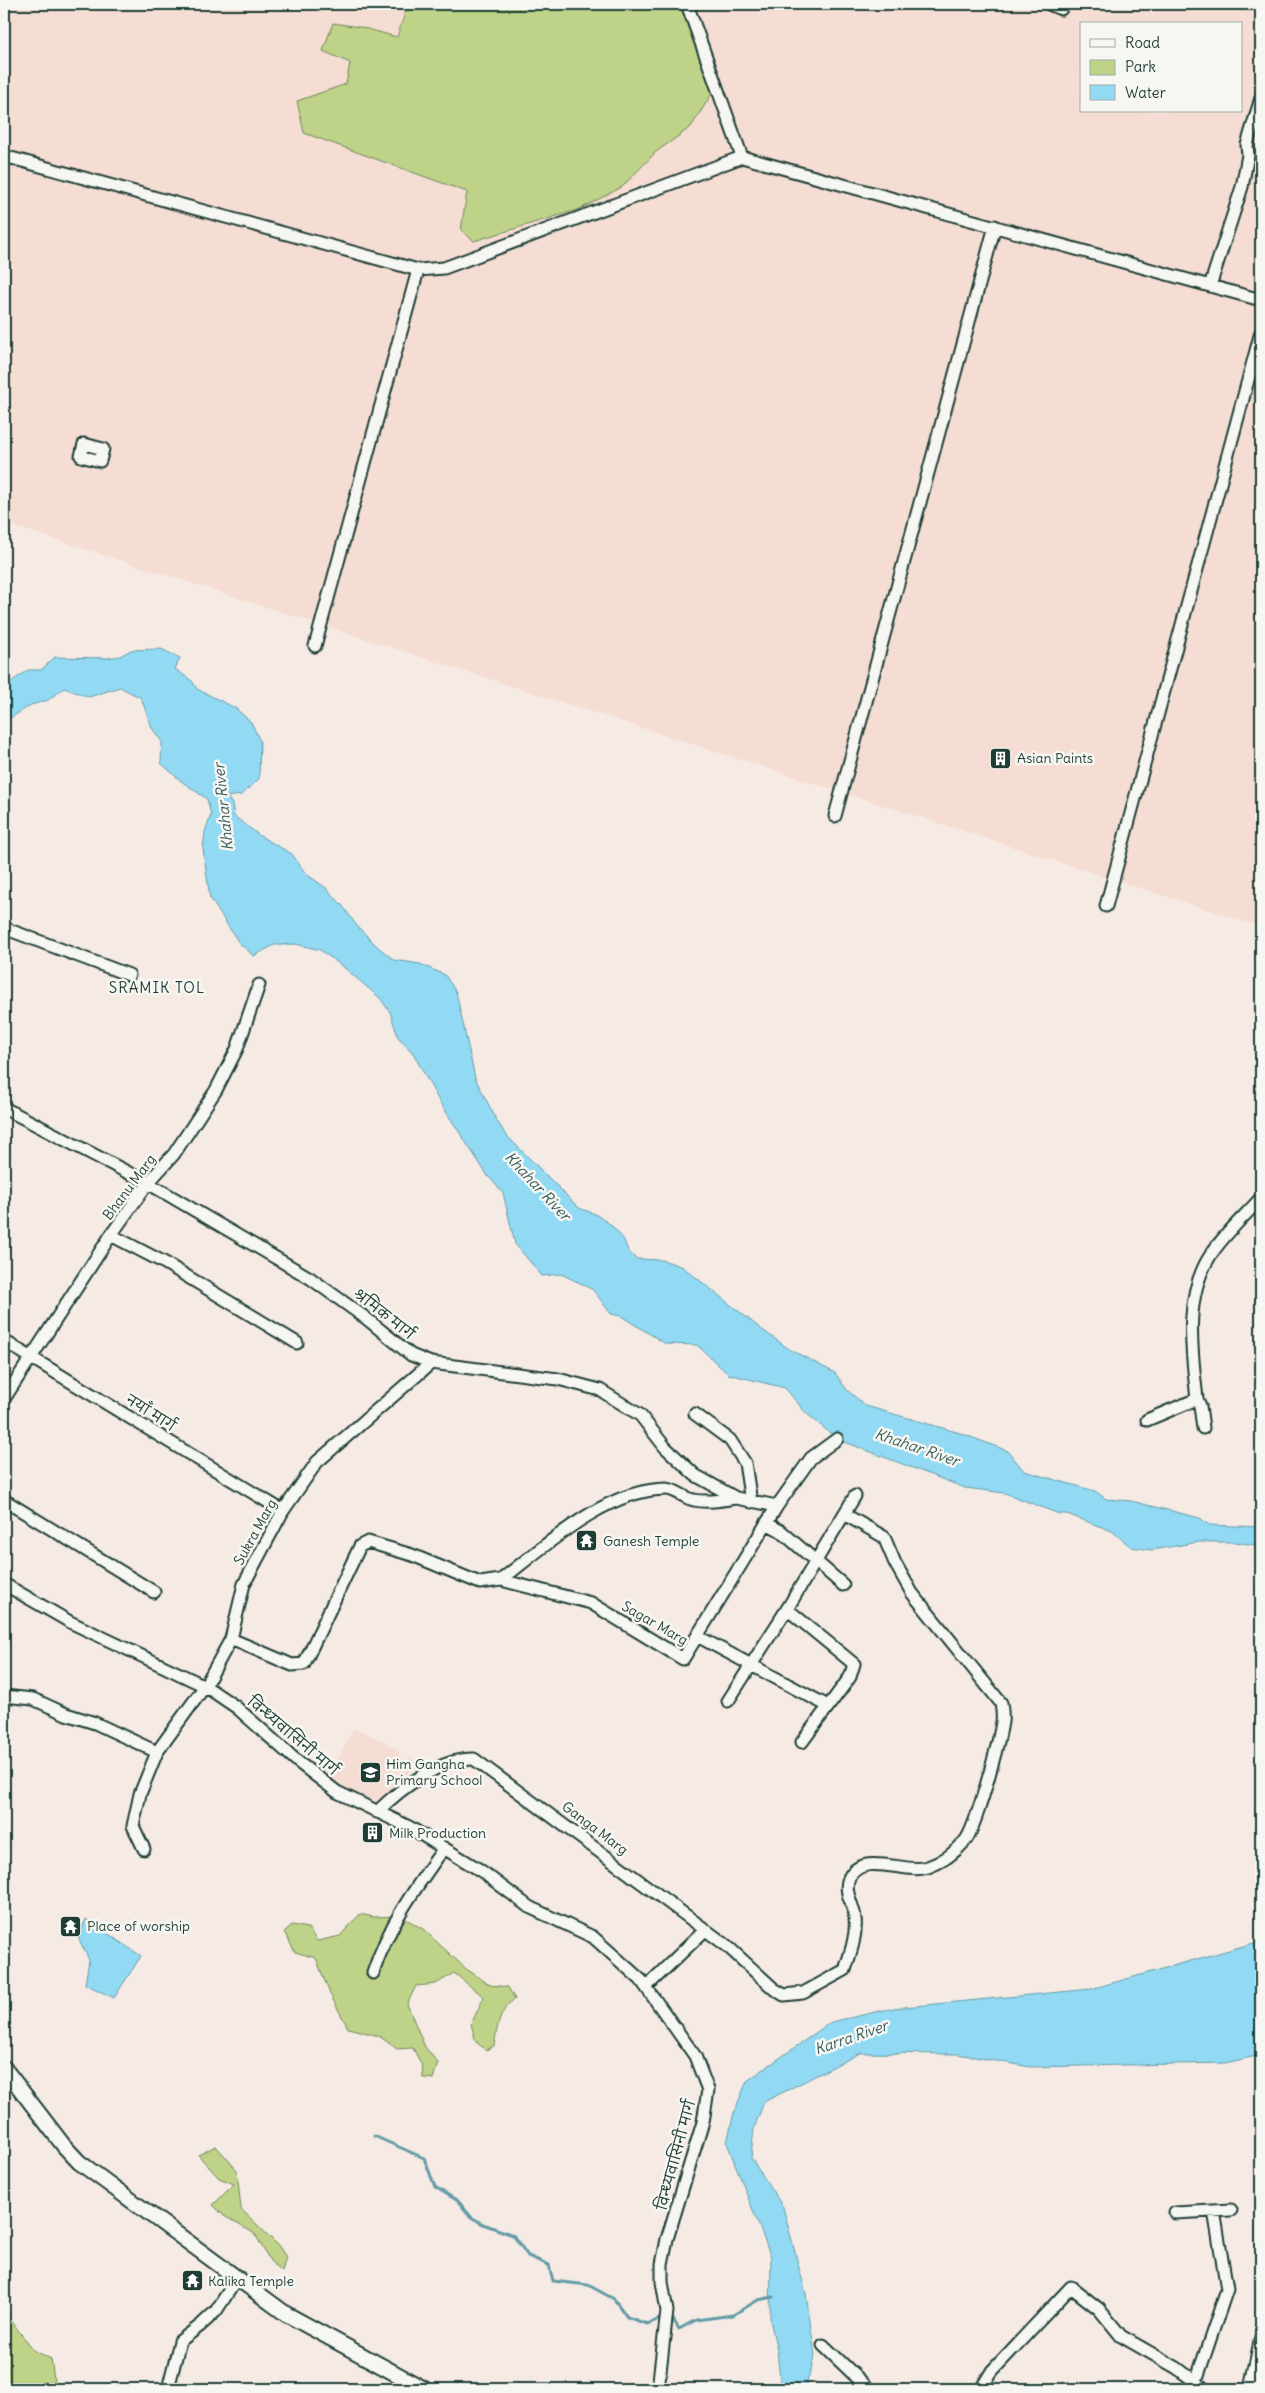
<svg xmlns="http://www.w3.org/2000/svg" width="1265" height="2393" viewBox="0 0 1265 2393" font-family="Delius,'Playpen Sans Deva',sans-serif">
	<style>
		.built { fill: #f6ddd3; fill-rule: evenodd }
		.green { fill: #bed288; stroke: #6e885e }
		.water { fill: #92daf4; stroke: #649ba7 }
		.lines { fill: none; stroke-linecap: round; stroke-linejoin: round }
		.stream { stroke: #649ba7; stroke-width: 3 }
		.minor-casing { stroke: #1f3d34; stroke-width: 15 }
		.major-casing { stroke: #1f3d34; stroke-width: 18 }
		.minor { stroke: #f6f6f2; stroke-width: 11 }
		.major { stroke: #f6f6f2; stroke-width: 14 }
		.labels { text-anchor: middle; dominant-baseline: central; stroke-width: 5; stroke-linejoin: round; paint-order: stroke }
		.poi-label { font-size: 14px; fill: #1f3d34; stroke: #f6f6f2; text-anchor: start }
		.street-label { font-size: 14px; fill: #1f3d34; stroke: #f6f6f2 }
		.water-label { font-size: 15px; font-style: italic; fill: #365c5a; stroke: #f6f6f2 }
		.neighbourhood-label { font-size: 15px; letter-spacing: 1px; fill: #1f3d34; stroke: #f6f6f2 }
	</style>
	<rect width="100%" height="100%" fill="#f6ebe4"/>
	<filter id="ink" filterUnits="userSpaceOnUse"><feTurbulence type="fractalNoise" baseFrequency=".02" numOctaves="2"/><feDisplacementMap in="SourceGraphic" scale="10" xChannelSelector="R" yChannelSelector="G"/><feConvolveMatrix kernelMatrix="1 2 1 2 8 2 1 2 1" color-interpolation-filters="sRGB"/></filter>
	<g filter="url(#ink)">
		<path class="built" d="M 4,4 L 1261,4 L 1261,927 L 4,523 ZM 1081,24 L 1241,24 L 1241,111 L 1081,111 Z
			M 354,1728 L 387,1742 L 388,1746 L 397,1748 L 402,1761 L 411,1757 L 418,1765 L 373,1804 L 327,1779 Z"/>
		<path class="green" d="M 408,4 L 680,4 L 713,92 L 691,127 L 656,152 L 622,187 L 580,209 L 474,241 L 461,230 L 467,192 L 304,133 L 297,101 L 346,84 L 350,63 L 323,51 L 333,23 L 360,27 L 397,37 Z
			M 360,1914 L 374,1917 L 401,1916 L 423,1929 L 465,1968 L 490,1985 L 508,1987 L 515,1999 C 499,2009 497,2029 494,2046 L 486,2050 L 476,2042 L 471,2024 L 484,1997 L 454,1973 L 436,1984 L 416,1986 L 407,2004 L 425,2047 L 438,2063 L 433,2079 L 423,2078 L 422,2066 L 413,2048 L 397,2049 L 379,2036 L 348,2028 L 330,1994 L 316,1958 L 295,1952 L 284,1932 L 292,1925 L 308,1928 L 317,1941 L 340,1936 Z
			M 216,2146 L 237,2170 L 241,2209 L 278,2245 L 286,2257 L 282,2272 L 270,2261 L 255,2234 L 224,2216 L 213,2205 L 234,2184 L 219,2178 L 198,2155 Z
			M 4,2311 L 33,2350 L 51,2359 L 54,2379 L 53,2389 L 4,2389 Z"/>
		<path class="water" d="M 161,649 L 180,658 L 175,669 L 192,681 L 197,689 L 235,708 L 251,722 L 260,741 L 259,779 L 241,795 L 227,797 L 232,804 L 234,816 L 260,836 L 292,854 L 306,874 L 325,887 L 342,905 L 357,926 L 378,947 L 394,960 L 420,964 L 445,975 L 456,992 L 475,1078 L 496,1119 L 505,1134 L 579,1208 L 595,1214 L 610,1224 L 623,1238 L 629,1253 L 637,1259 L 663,1260 L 683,1267 L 761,1329 L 789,1349 L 835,1373 L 847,1390 L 866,1406 L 960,1433 L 1008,1451 L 1024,1471 L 1095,1491 L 1106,1499 L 1131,1501 L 1200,1518 L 1209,1525 L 1261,1527 L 1261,1546 L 1235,1542 L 1199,1542 L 1152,1550 L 1131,1547 L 1112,1531 L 1067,1514 L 1059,1514 L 1005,1493 L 965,1488 L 837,1439 L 806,1413 L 785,1388 L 728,1374 L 697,1345 L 666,1344 L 621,1316 L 611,1314 L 593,1290 L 580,1283 L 561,1274 L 542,1276 L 515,1244 L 503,1193 L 488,1176 L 439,1101 L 413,1053 L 398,1037 L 390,1012 L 380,998 L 342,966 L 320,950 L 296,944 L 274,945 L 254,956 L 239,943 L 210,898 L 203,849 L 205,832 L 211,815 L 207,799 L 181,781 L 161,763 L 162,742 L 152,728 L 141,698 L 120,687 L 89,697 L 64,688 L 48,700 L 31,705 L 4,722 L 4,687 L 28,670 L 41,670 L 55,657 L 108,658 L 120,656 L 131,650 Z
			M 86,1919 L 141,1956 L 114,1998 L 85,1984 L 89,1960 L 78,1937 Z
			M 1261,1941 L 1261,2055 L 1225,2063 L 1030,2067 L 958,2054 L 860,2053 L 764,2102 L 754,2128 L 751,2158 L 783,2207 L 806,2294 L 815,2355 L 805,2389 L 781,2389 L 777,2350 L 770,2320 L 771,2257 L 727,2143 L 734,2112 L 747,2081 L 831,2022 L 894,2008 L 1091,1989 Z"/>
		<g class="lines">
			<path class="stream" d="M 374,2136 L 424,2158 L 435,2187 L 458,2201 L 471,2217 L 483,2224 L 513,2235 L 528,2256 L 549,2265 L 553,2281 L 588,2285 L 614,2299 L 627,2317 L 647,2324 L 662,2318
				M 672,2318 L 679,2329 L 696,2320 L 733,2315 L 758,2300 L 773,2297
				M 270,2389 L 273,2386 L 280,2389"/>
			<defs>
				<path id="minor" d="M 687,4 L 742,157 L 1261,300
					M 1049,4 L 1061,9
					M 4,156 L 418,270 L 444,268 L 742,157
					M 1210,286 L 1242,187 L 1248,155 L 1247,145 L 1261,98
					M 84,444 L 103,449 L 100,461 L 81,456 Z
					M 315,646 L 418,270
					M 835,816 L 995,226
					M 1106,906 L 1261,332
					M 4,928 L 129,975
					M 4,1108 L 148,1183 L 310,1278 L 367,1319 L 411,1355 L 431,1363 L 558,1379 L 600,1390 L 640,1415 L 665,1447 L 695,1475 L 736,1498 L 777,1506 L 811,1458 L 837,1439
					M 111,1235 L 165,1263 L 297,1343
					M 4,1341 L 283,1511
					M 4,1399 L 111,1235 L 148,1183 L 174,1154 L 216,1090 L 237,1049 L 259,985
					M 695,1414 L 730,1440 L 745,1463 L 751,1502
					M 1147,1420 L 1197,1399
					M 1203,1428 L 1200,1406 L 1197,1399 C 1192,1352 1183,1298 1210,1256 C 1223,1235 1245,1216 1261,1198
					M 4,1500 L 154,1592
					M 766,1523 L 781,1531 L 843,1585
					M 501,1580 L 591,1603 L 683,1659 L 777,1506
					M 4,1584 L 70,1622 L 205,1686 L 236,1707 L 298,1762 L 337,1792 L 409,1827 L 480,1870 L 529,1907 L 593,1937 L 641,1980 L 695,2056 L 708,2090 L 703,2122 L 667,2239 L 662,2264 L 662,2282 L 667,2311 L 658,2389
					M 787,1609 L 854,1664 L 850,1677 L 802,1742
					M 697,1636 L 828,1706
					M 231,1639 L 292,1665 L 304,1664 L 360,1546 L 368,1542 L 412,1555 L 480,1583 L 501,1580 C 546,1545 607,1489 666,1489 C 676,1489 685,1499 694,1500 C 708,1503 723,1500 736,1498
					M 4,1696 L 33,1699 L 66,1714 L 95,1723 L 157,1752
					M 728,1701 L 787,1609 L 855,1496
					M 377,1812 C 400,1789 440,1758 474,1759 L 726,1945 L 774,1989 L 784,1995 L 803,1993 L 845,1970 C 850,1954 857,1936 855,1918 C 854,1905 843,1892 849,1878 C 862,1850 907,1875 928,1867 C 942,1862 955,1853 965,1841 C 976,1828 999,1742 1002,1722 C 1003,1716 1002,1709 1001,1703 L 912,1593 L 895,1563 L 884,1537 L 844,1514
					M 144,1849 L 133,1826 L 140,1794 L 157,1752 L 205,1686 L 231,1639 L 244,1584 L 283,1511 L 317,1462 L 431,1363
					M 373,1973 C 389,1924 414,1890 444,1848
					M 646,1987 L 704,1931
					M 1175,2213 L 1231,2210
					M 823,2345 L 869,2389
					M 1196,2381 L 1227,2289 L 1214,2211
					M 168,2389 L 180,2341 L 201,2325 L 216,2311 L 238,2277
					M 981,2389 L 992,2371 L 1071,2287 L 1099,2309 L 1121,2336 L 1177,2368 L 1205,2389
					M 1250,2389 L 1261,2337"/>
				<path id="major" d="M 4,2068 L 64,2146 L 79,2162 L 286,2314 L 424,2389"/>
			</defs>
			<use href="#minor" class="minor-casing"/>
			<use href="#major" class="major-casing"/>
			<use href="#minor" class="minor"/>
			<use href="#major" class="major"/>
		</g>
	</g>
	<defs>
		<symbol id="building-square" viewBox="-11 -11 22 22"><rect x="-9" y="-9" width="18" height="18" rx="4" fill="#1f3d34" stroke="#f6f6f2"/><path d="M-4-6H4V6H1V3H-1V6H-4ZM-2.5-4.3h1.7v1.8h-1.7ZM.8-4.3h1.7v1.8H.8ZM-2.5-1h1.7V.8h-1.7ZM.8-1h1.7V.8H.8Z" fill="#fff"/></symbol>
		<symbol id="temple-square" viewBox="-11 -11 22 22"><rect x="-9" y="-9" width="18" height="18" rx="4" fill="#1f3d34" stroke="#f6f6f2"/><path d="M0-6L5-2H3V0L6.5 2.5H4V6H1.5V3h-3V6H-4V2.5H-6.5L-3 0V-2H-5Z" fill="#fff"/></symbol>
		<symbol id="school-square" viewBox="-11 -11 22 22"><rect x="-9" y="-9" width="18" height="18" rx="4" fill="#1f3d34" stroke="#f6f6f2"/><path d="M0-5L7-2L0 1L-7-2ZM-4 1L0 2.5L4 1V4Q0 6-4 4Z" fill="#fff"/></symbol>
	</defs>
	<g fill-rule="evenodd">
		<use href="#building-square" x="988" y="746" width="25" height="25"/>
		<use href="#temple-square" x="574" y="1528" width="25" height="25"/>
		<use href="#school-square" x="358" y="1760" width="25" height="25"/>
		<use href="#building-square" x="360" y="1820" width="25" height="25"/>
		<use href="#temple-square" x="58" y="1914" width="25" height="25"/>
		<use href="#temple-square" x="180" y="2268" width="25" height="25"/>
	</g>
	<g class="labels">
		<g class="poi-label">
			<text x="1017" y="758">Asian Paints</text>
			<text x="603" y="1541">Ganesh Temple</text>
			<text x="386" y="1764">Him Gangha<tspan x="386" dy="16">Primary School</tspan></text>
			<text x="389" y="1833">Milk Production</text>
			<text x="87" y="1926">Place of worship</text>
			<text x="208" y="2281">Kalika Temple</text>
		</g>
		<g class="street-label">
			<text transform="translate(129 1187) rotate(-53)">Bhanu Marg</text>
			<text transform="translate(384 1314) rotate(38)">श्रमिक मार्ग</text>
			<text transform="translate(151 1413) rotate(32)">नयाँ मार्ग</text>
			<text transform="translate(255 1532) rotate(-61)">Sukra Marg</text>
			<text transform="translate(655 1623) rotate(30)">Sagar Marg</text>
			<text transform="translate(293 1736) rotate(40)">विन्ध्यवासिनी मार्ग</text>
			<text transform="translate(595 1828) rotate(37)">Ganga Marg</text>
			<text transform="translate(676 2155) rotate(-75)">विन्ध्यवासिनी मार्ग</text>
		</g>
		<g class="water-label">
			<text transform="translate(223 807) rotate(-96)">Khahar River</text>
			<text transform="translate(538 1186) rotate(47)">Khahar River</text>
			<text transform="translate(917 1447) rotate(19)">Khahar River</text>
			<text transform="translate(851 2037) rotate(-19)">Karra River</text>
		</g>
		<g class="neighbourhood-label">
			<text x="157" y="987">SRAMIK TOL</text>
		</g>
	</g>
	<rect width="1265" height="2393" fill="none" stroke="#f6f6f2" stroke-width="20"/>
	<rect x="10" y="10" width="1245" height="2373" fill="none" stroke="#1f3d34" stroke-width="2" filter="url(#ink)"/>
	<rect x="1080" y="22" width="162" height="90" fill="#f6f6f2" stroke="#a0aca6"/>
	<rect x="1090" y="39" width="25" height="8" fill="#f6f6f2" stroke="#a0aca6"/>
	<text x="1125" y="48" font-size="15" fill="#1f3d34">Road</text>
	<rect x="1090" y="60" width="25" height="15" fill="#bed288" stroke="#a0aca6"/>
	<text x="1125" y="72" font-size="15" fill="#1f3d34">Park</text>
	<rect x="1090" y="85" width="25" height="15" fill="#92daf4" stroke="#a0aca6"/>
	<text x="1125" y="98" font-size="15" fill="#1f3d34">Water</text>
</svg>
